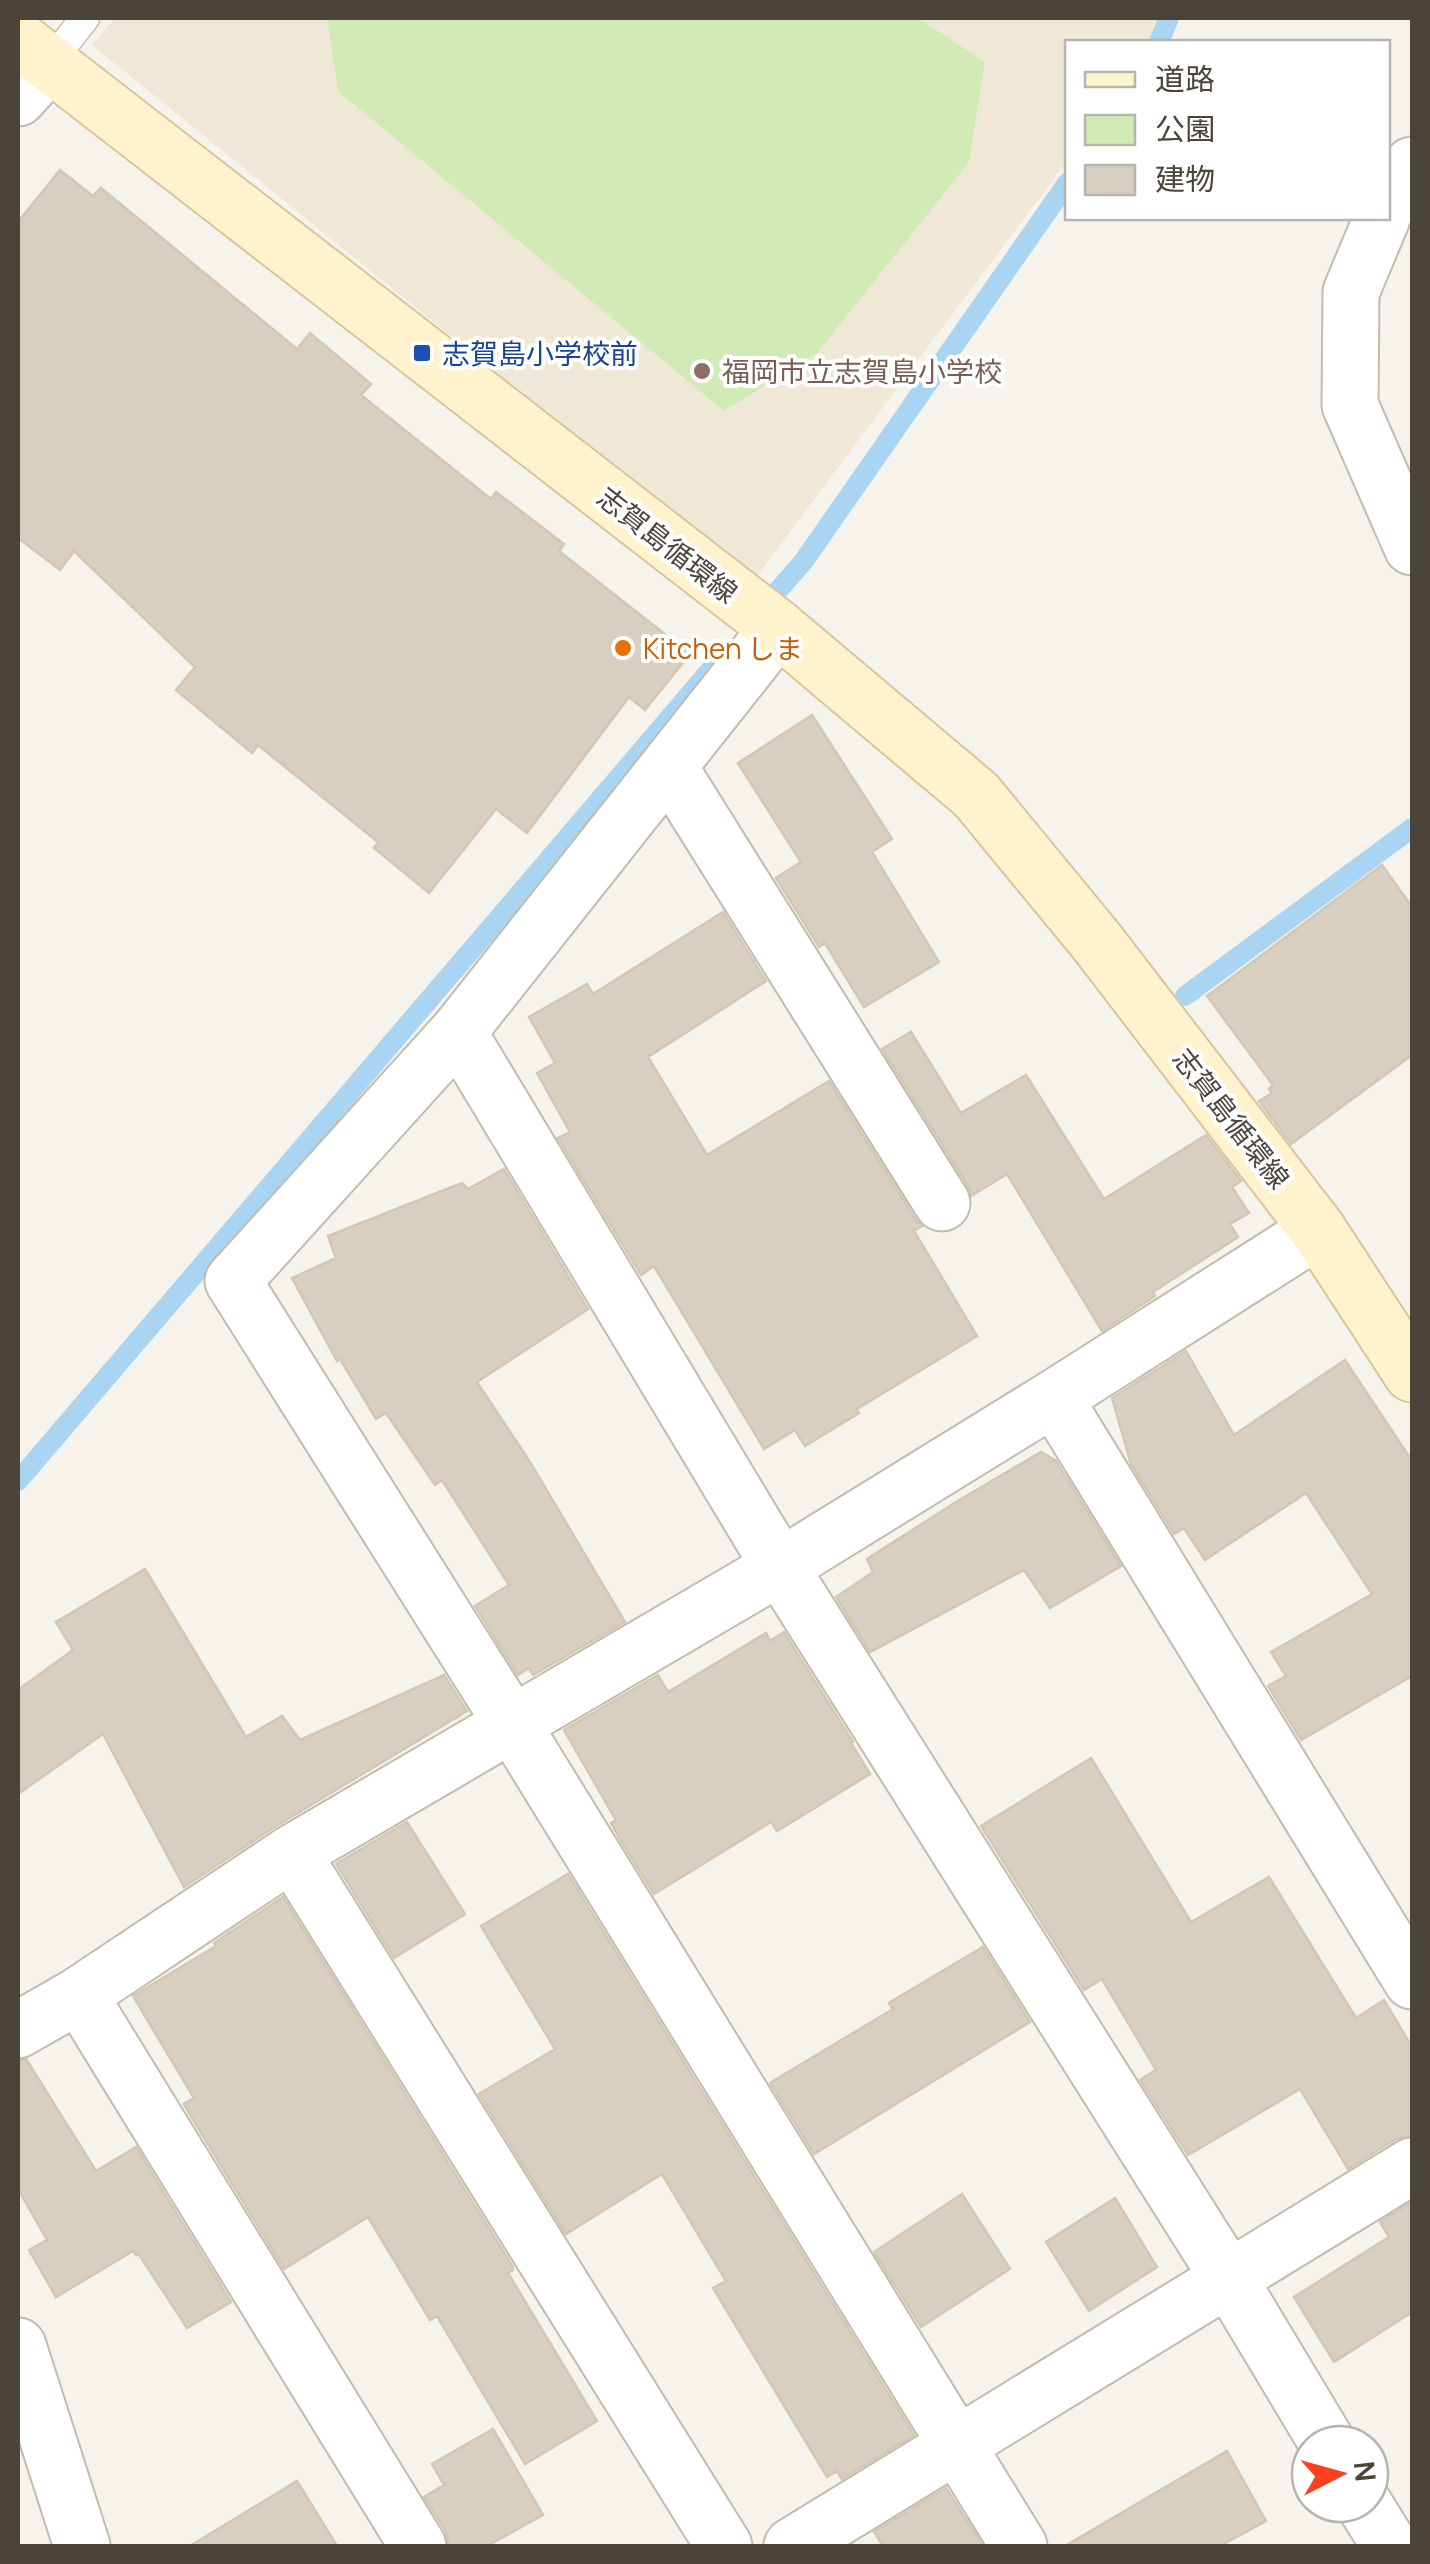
<svg xmlns="http://www.w3.org/2000/svg" width="1430" height="2564" viewBox="0 0 1430 2564" font-family="Manrope,'Noto Sans JP',sans-serif">
	<style>
		.education { fill: #efe8d6 }
		.green { fill: #d2eab5 }
		.lines { fill: none; stroke-linecap: round; stroke-linejoin: round }
		.stream { stroke: #a9d4f2; stroke-width: 20 }
		.building { fill: #d8cfc1; stroke: #d3c7b4; stroke-width: 2.5 }
		.lane-casing { stroke: #c2bbae; stroke-width: 31 }
		.street-casing { stroke: #c2bbae; stroke-width: 59 }
		.secondary-casing { stroke: #d6c79b; stroke-width: 59 }
		.lane { stroke: #fff; stroke-width: 28 }
		.street { stroke: #fff; stroke-width: 55 }
		.secondary { stroke: #fff3cd; stroke-width: 55 }
		.transit-dot { fill: #1a4fb4; stroke: #fff; stroke-width: 4 }
		.education-dot { fill: #8d6e63; stroke: #fff; stroke-width: 4 }
		.food-dot { fill: #e8710a; stroke: #fff; stroke-width: 4 }
		.labels { text-anchor: middle; dominant-baseline: central; stroke-width: 8; stroke-linejoin: round; paint-order: stroke }
		.transit-label { font-size: 28px; fill: #164399; stroke: #fff; text-anchor: start }
		.education-label { font-size: 28px; fill: #785e54; stroke: #fff; text-anchor: start }
		.street-label { font-size: 28px; fill: #4b4439; stroke: #fff }
		.food-label { font-size: 28px; fill: #c56008; stroke: #fff; text-anchor: start }
	</style>
	<rect width="100%" height="100%" fill="#f6f3ec"/>
	<path class="education" d="M 115,18 L 1175,18 L 1156,42 L 1068,42 L 1067,161 L 753,581 L 92,45 Z"/>
	<path class="green" d="M 327,18 L 918,18 L 985,62 L 969,162 L 817,353 L 724,411 L 338,91 Z"/>
	<g class="lines">
		<path class="stream" d="M 1159,42 L 1169,18
			M 760,611 L 803,562 L 1068,182
			M 1185,996 L 1412,828
			M 18,1481 L 719,660"/>
	</g>
	<path class="building" d="M 60,170 L 93,196 L 101,188 L 297,349 L 310,333 L 371,384 L 361,395 L 491,499 L 496,492 L 564,544 L 559,551 L 690,654 L 645,710 L 629,697 L 527,833 L 496,809 L 429,893 L 374,848 L 378,842 L 258,745 L 252,753 L 176,690 L 195,667 L 74,551 L 60,570 L 18,538 L 18,222 Z
		M 812,715 L 892,839 L 872,852 L 939,962 L 864,1007 L 825,943 L 819,947 L 776,878 L 801,862 L 738,763 Z
		M 1382,865 L 1412,907 L 1412,1055 L 1291,1144 L 1259,1101 L 1272,1093 L 1269,1089 L 1273,1085 L 1207,996 Z
		M 723,912 L 766,981 L 648,1057 L 707,1155 L 829,1081 L 916,1220 L 922,1226 L 914,1231 L 977,1336 L 857,1409 L 859,1413 L 805,1446 L 795,1430 L 764,1449 L 654,1266 L 641,1275 L 558,1138 L 570,1132 L 537,1073 L 555,1063 L 529,1017 L 587,984 L 593,994 Z
		M 911,1032 L 961,1113 L 1026,1075 L 1104,1199 L 1206,1135 L 1241,1181 L 1232,1187 L 1249,1213 L 1230,1224 L 1238,1237 L 1153,1292 L 1155,1296 L 1102,1331 L 1007,1174 L 971,1196 L 968,1186 L 882,1049 Z
		M 504,1169 L 588,1309 L 477,1382 L 530,1462 L 625,1622 L 533,1675 L 529,1668 L 518,1675 L 475,1606 L 509,1585 L 442,1480 L 435,1485 L 386,1413 L 376,1419 L 340,1359 L 337,1361 L 292,1278 L 336,1258 L 328,1236 L 462,1183 L 468,1189 Z
		M 1186,1351 L 1234,1435 L 1345,1360 L 1412,1461 L 1412,1676 L 1301,1740 L 1268,1686 L 1286,1676 L 1271,1652 L 1372,1594 L 1306,1493 L 1205,1560 L 1184,1528 L 1174,1534 L 1131,1464 L 1112,1398 Z
		M 1041,1452 L 1056,1461 L 1121,1566 L 1050,1608 L 1024,1570 L 870,1652 L 836,1597 L 873,1572 L 867,1559 L 956,1502 Z
		M 145,1569 L 246,1737 L 282,1716 L 300,1740 L 444,1675 L 467,1711 L 276,1826 L 184,1887 L 103,1734 L 18,1794 L 18,1690 L 73,1650 L 56,1622 Z
		M 784,1632 L 853,1742 L 851,1743 L 870,1774 L 777,1831 L 771,1822 L 654,1894 L 621,1841 L 611,1823 L 616,1820 L 564,1730 L 658,1675 L 668,1692 L 766,1633 L 770,1641 Z
		M 1091,1758 L 1191,1922 L 1269,1877 L 1356,2018 L 1384,2000 L 1412,2047 L 1412,2135 L 1396,2139 L 1348,2169 L 1300,2089 L 1188,2155 L 1140,2080 L 1156,2070 L 1102,1979 L 1084,1990 L 981,1826 Z
		M 407,1822 L 465,1914 L 394,1958 L 336,1864 Z
		M 568,1874 L 914,2435 L 842,2479 L 837,2471 L 827,2477 L 713,2288 L 726,2281 L 662,2174 L 566,2234 L 479,2094 L 555,2049 L 481,1926 Z
		M 283,1897 L 513,2267 L 513,2270 L 508,2273 L 597,2421 L 525,2464 L 437,2316 L 430,2320 L 368,2217 L 284,2269 L 189,2113 L 184,2104 L 194,2098 L 133,1996 L 216,1946 L 214,1943 Z
		M 983,1947 L 1030,2022 L 814,2154 L 770,2083 L 893,2009 L 889,2003 Z
		M 26,2059 L 96,2171 L 136,2147 L 231,2302 L 187,2328 L 138,2253 L 136,2255 L 133,2251 L 56,2297 L 29,2250 L 47,2240 L 18,2189 L 18,2061 Z
		M 962,2194 L 1010,2269 L 921,2327 L 874,2252 Z
		M 1115,2198 L 1157,2267 L 1089,2311 L 1046,2242 Z
		M 1412,2202 L 1412,2312 L 1334,2362 L 1294,2297 L 1389,2237 L 1380,2222 Z
		M 493,2429 L 543,2515 L 487,2546 L 449,2546 L 445,2530 L 424,2497 L 444,2485 L 432,2464 Z
		M 1227,2451 L 1266,2521 L 1220,2546 L 1065,2546 Z
		M 297,2481 L 337,2546 L 190,2546 Z
		M 946,2488 L 983,2546 L 883,2546 L 874,2532 Z"/>
	<g class="lines">
		<defs>
			<path id="lane" d="M 49,64 L 85,18"/>
			<path id="street" d="M 18,98 L 49,64
				M 1388,206 L 1412,165
				M 1382,218 L 1351,292 L 1350,405 L 1412,547
				M 778,628 L 458,1032 L 233,1281 L 511,1722 L 1019,2546
				M 669,767 L 942,1203
				M 458,1032 L 780,1567 L 1229,2279 L 1328,2444
				M 1054,1398 L 1412,1981
				M 292,1853 L 724,2546
				M 79,1995 L 418,2546
				M 18,2030 L 79,1995 L 292,1853 L 780,1567 L 1054,1398 L 1318,1230
				M 18,2346 L 82,2546
				M 1364,2504 L 1390,2546
				M 792,2546 L 1412,2166"/>
			<path id="secondary" d="M 18,39 L 778,628 L 976,795 L 1097,942 L 1318,1230 L 1412,1374"/>
		</defs>
		<use href="#lane" class="lane-casing"/>
		<use href="#street" class="street-casing"/>
		<use href="#secondary" class="secondary-casing"/>
		<use href="#lane" class="lane"/>
		<use href="#street" class="street"/>
		<use href="#secondary" class="secondary"/>
	</g>
	<rect class="transit-dot" x="412" y="343" width="20" height="20" rx="5"/>
	<circle class="education-dot" cx="702" cy="371" r="10"/>
	<circle class="food-dot" cx="623" cy="648" r="10"/>
	<g class="labels">
		<g class="transit-label">
			<text x="442" y="353">志賀島小学校前</text>
		</g>
		<g class="education-label">
			<text x="722" y="371">福岡市立志賀島小学校</text>
		</g>
		<g class="street-label">
			<text transform="translate(668 544) rotate(38)">志賀島循環線</text>
			<text transform="translate(1232 1118) rotate(52)">志賀島循環線</text>
		</g>
		<g class="food-label">
			<text x="643" y="648">Kitchen しま</text>
		</g>
	</g>
	<rect width="1430" height="2564" fill="none" stroke="#4b4439" stroke-width="40"/>
	<rect x="1065" y="40" width="325" height="180" fill="#ffffff" stroke="#b7b4b0" stroke-width="2.5"/>
	<rect x="1085" y="72" width="50" height="15" fill="#fff3cd" stroke="#b7b4b0" stroke-width="2.5"/>
	<text x="1155" y="90" font-size="30" fill="#4b4439">道路</text>
	<rect x="1085" y="115" width="50" height="30" fill="#d2eab5" stroke="#b7b4b0" stroke-width="2.5"/>
	<text x="1155" y="140" font-size="30" fill="#4b4439">公園</text>
	<rect x="1085" y="165" width="50" height="30" fill="#d8cfc1" stroke="#b7b4b0" stroke-width="2.5"/>
	<text x="1155" y="190" font-size="30" fill="#4b4439">建物</text>
	<g transform="translate(1340 2474) rotate(84)"><circle r="48" fill="#ffffff" stroke="#b7b4b0" stroke-width="2.5"/>
	<path d="M0-8L18 38L0 25L-18 38Z" fill="#fc3f1d"/>
	<text y="-15" font-size="28" font-weight="bold" text-anchor="middle" fill="#4b4439">N</text>
	</g>
</svg>
